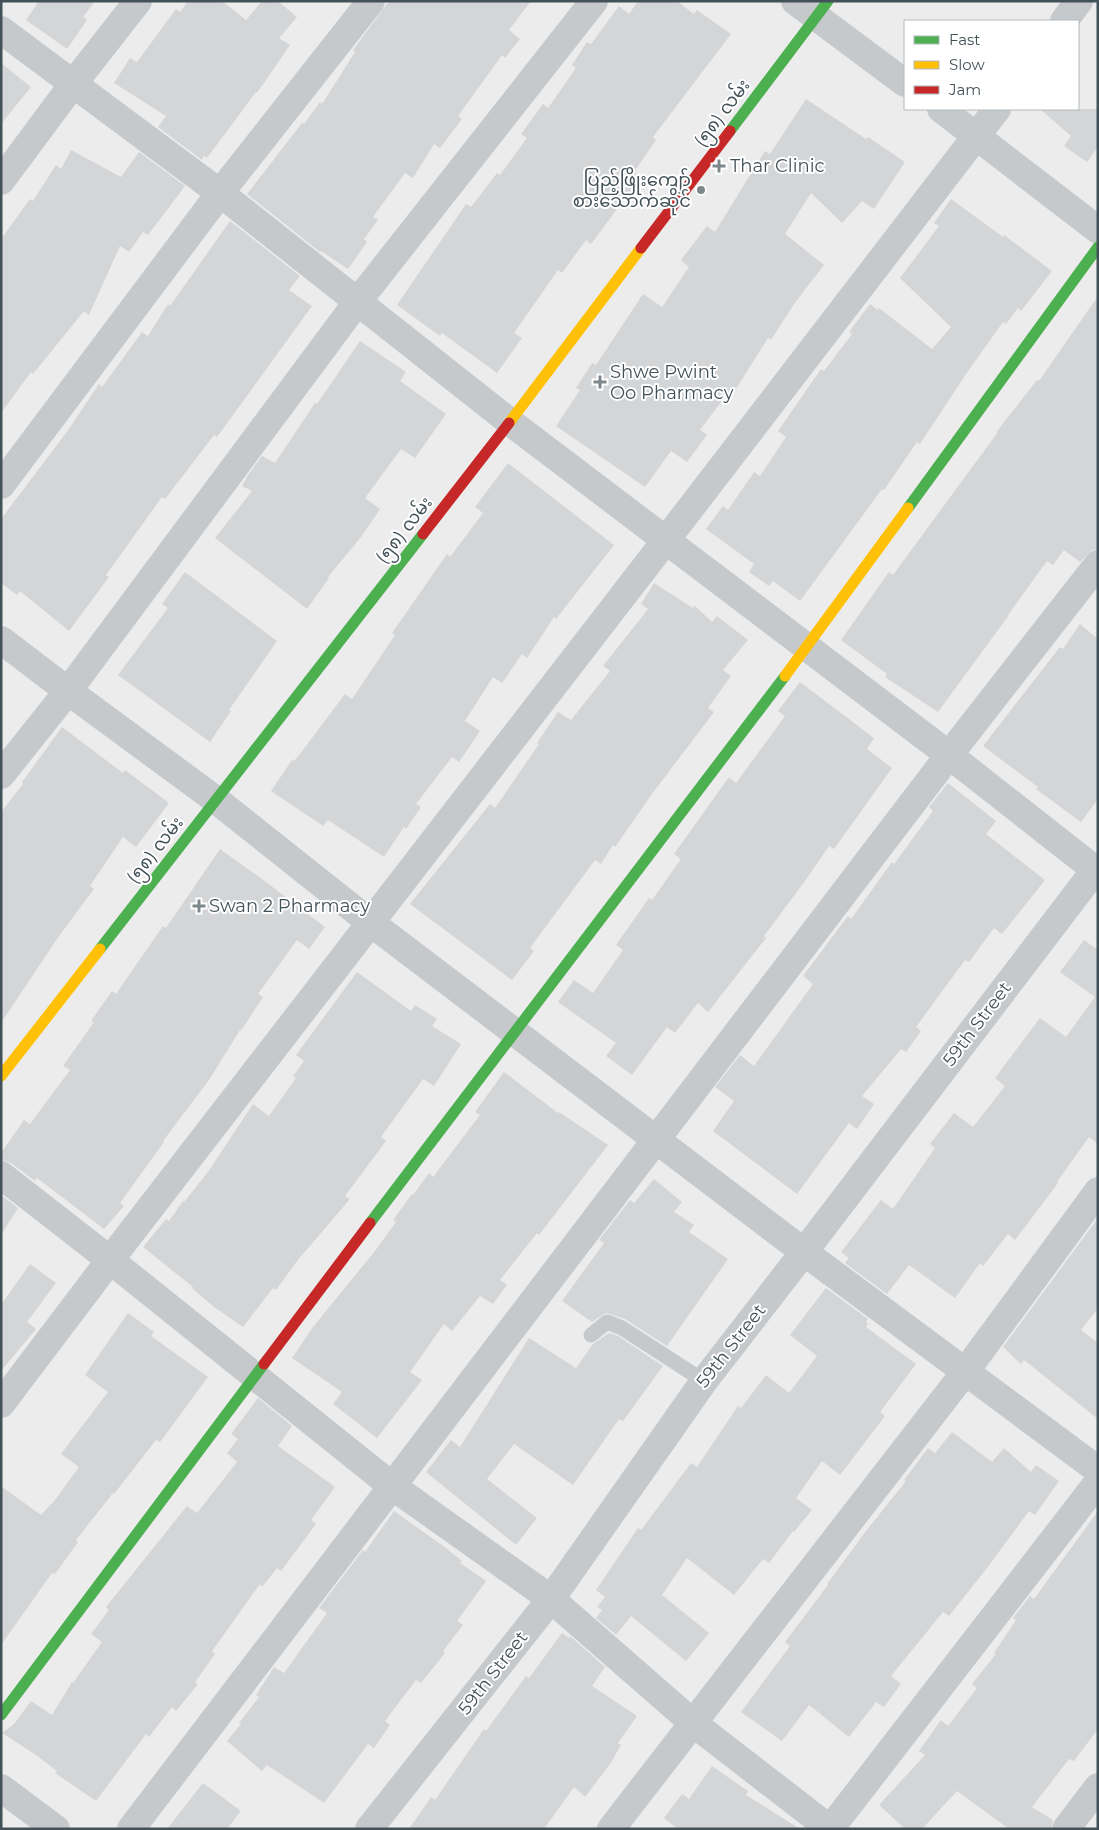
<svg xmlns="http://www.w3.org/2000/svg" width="1099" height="1830" viewBox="0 0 1099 1830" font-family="Montserrat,'Noto Sans Myanmar',sans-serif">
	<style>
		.building { fill: #d4d5d7 }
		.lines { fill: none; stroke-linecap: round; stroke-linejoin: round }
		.lane { stroke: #c5c9cc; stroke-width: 15 }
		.street { stroke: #c5c9cc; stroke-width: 28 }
		.fast { stroke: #4caf50; stroke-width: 11 }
		.slow { stroke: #ffc107; stroke-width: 11 }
		.jam { stroke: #c62828; stroke-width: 11 }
		.poi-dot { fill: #7e888c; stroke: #fff; stroke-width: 2 }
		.labels { text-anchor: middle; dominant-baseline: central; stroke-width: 4; stroke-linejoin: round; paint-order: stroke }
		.street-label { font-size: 18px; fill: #435259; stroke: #fff }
		.poi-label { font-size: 18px; fill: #435259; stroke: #fff; text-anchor: start }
	</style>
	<rect width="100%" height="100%" fill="#edecec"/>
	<path class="building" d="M 39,1 L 95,1 L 83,17 L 87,20 L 67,49 L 26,20 Z
		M 188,1 L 222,1 L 246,20 L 262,1 L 278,1 L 297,17 L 279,38 L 290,45 L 257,93 L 256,92 L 207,158 L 204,156 L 202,160 L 158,127 L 166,116 L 114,83 L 130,58 L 137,62 L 176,9 L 180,12 Z
		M 389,1 L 531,1 L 509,30 L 520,39 L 505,58 L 502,55 L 458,116 L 462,119 L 440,148 L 434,144 L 413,178 L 405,173 L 373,217 L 378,220 L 364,239 L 367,242 L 348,269 L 321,251 L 320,252 L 247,194 L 302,123 L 304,124 L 320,102 L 322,104 L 355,52 L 353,50 Z
		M 638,1 L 677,1 L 694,14 L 697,10 L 731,34 L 653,137 L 656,140 L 634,172 L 641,177 L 591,244 L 586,240 L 562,273 L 558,270 L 514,333 L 522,338 L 497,373 L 442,333 L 440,336 L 397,305 L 466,204 L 471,207 L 497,173 L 500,175 L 527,138 L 521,134 L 543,104 L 548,108 L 576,68 L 572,65 L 587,42 L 591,44 L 619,6 L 629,14 Z
		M 1,63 L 31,87 L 1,124 Z
		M 806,99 L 866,139 L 868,137 L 905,162 L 874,209 L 862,201 L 842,223 L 811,193 L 785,234 L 824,265 L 794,304 L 771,340 L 768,338 L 734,392 L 730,390 L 700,430 L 707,435 L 687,462 L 671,451 L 645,487 L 556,426 L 580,390 L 576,388 L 592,363 L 596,365 L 643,294 L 662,307 L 689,267 L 681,260 L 707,226 L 715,232 L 765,151 L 770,154 Z
		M 1040,109 L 1098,109 L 1098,147 L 1087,162 L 1064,146 L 1071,136 Z
		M 71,150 L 121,177 L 139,152 L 185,186 L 148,235 L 143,232 L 129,252 L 120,246 L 89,315 L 84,311 L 33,374 L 31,372 L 1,413 L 1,239 L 30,199 L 33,201 L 56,165 L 61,169 Z
		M 951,199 L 1003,237 L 1004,235 L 1052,271 L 1021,311 L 1018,308 L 1006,324 L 1003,322 L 966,374 L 920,444 L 917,442 L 884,490 L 882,489 L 800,601 L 773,581 L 769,586 L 749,572 L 754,564 L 706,529 L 723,506 L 728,510 L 754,472 L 760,476 L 786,437 L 778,431 L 821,369 L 824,371 L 852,334 L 849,332 L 870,304 L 878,310 L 879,308 L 932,349 L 951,327 L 900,278 L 939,226 L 934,223 Z
		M 230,221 L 300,276 L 289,290 L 312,306 L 217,437 L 214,435 L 165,499 L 162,497 L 106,575 L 109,577 L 69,631 L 20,591 L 17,595 L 1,583 L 1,519 L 66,433 L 99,384 L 102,387 L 142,332 L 148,336 L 168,304 L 170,306 Z
		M 1098,296 L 1098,549 L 1092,550 L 1080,562 L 1064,550 L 1053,565 L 1047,561 L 1008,615 L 1009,615 L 938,712 L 885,677 L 887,674 L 841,640 L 889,572 L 893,575 L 998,432 L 997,431 L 1037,380 L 1039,381 Z
		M 360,341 L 406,372 L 400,381 L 446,414 L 415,458 L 401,449 L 365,498 L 380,509 L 361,537 L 328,577 L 329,578 L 307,609 L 215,538 L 252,491 L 242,486 L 248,475 L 262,456 L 275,463 L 315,403 L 317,404 Z
		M 508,463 L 614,545 L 556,619 L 554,617 L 527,658 L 522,654 L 502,683 L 493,677 L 465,721 L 480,731 L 459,762 L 452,757 L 416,804 L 421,807 L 406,829 L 404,827 L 384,857 L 328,820 L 323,826 L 271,791 L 292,760 L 294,761 L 303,750 L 345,694 L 352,699 L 395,635 L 392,633 L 447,554 L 450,557 L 483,513 L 475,507 Z
		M 185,572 L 277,641 L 229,710 L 231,711 L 210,742 L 118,675 L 168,608 L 162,604 Z
		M 654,583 L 693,608 L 695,606 L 712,622 L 717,616 L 748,640 L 723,670 L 731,676 L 708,708 L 714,712 L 652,794 L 615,847 L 613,845 L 601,864 L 595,860 L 530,948 L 534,951 L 512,980 L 410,904 L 490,804 L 495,808 L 539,744 L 537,743 L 558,712 L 571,720 L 610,671 L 603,666 L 648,609 L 641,604 Z
		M 1080,624 L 1098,639 L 1098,799 L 1081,822 L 1036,789 L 1038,787 L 983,746 L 1060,647 L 1063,649 Z
		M 800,682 L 874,738 L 867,749 L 892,768 L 834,849 L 829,846 L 805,881 L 764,936 L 766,938 L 708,1012 L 698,1003 L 675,1033 L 667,1027 L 632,1075 L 606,1056 L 616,1043 L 558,1002 L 574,980 L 593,993 L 623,950 L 616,945 L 649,898 L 652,900 L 681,859 L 674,854 L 729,777 L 736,783 L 785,716 L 778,711 Z
		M 62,727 L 123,773 L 125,770 L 169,803 L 136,847 L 123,837 L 90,886 L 94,889 L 59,936 L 1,1023 L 1,812 L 23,784 L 22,782 Z
		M 948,783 L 996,821 L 986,834 L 1045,880 L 1002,934 L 994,928 L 969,962 L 965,960 L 916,1027 L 921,1031 L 906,1052 L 901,1049 L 862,1096 L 874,1104 L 857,1129 L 849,1123 L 797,1194 L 713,1131 L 734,1101 L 715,1087 L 740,1055 L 754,1066 L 813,984 L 803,976 L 848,916 L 851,919 L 892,862 L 894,864 L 933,811 L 929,807 Z
		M 220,849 L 262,879 L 325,927 L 309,949 L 297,940 L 258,994 L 263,997 L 241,1031 L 240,1030 L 209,1080 L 163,1141 L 164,1142 L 120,1203 L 124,1206 L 104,1229 L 37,1178 L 35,1181 L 11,1163 L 1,1160 L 1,1153 L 24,1120 L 30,1124 L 70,1070 L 63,1066 L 94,1022 L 91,1021 L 112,991 L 116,994 L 163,926 L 166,928 Z
		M 1084,940 L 1098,950 L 1098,1144 L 1089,1137 L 1057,1182 L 1058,1183 L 1015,1240 L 1008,1234 L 983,1266 L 980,1263 L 955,1298 L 909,1265 L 887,1294 L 845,1263 L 849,1258 L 841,1252 L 881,1200 L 893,1209 L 935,1148 L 930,1144 L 954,1113 L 973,1127 L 1005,1086 L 995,1078 L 1040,1018 L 1066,1037 L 1095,997 L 1060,972 Z
		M 357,972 L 411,1011 L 415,1005 L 437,1019 L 432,1026 L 461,1044 L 434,1086 L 423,1079 L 381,1137 L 386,1141 L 345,1196 L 350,1199 L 297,1261 L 276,1290 L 273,1288 L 243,1327 L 214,1307 L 192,1288 L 193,1287 L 143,1247 L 166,1219 L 169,1221 L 183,1201 L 184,1202 L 208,1172 L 253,1104 L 269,1116 L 296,1078 L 293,1076 L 304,1061 L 296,1055 Z
		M 504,1072 L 558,1113 L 559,1112 L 608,1145 L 539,1235 L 537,1233 L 500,1280 L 507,1285 L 493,1304 L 480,1296 L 452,1331 L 444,1324 L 410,1372 L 422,1380 L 377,1438 L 333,1404 L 342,1392 L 292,1358 L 313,1327 L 375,1251 L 396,1222 L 393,1220 L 412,1194 L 413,1195 L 429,1173 L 433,1177 L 480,1115 L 475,1112 Z
		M 654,1179 L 682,1202 L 674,1212 L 694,1225 L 689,1232 L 728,1259 L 667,1346 L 625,1319 L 606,1313 L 592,1322 L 562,1301 L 604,1243 L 599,1240 L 630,1200 L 634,1203 Z
		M 1,1195 L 18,1208 L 1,1235 Z
		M 1098,1218 L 1098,1308 L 1081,1330 L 1098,1343 L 1098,1419 L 1024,1360 L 1021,1364 L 1003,1347 Z
		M 30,1264 L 56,1283 L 27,1322 L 36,1329 L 1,1371 L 1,1301 L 3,1302 Z
		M 826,1288 L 868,1319 L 866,1322 L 868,1324 L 866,1327 L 916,1364 L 880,1412 L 885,1416 L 840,1475 L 822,1461 L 796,1498 L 812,1510 L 794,1532 L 793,1531 L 769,1563 L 763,1559 L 734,1595 L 687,1558 L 662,1595 L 709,1633 L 686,1661 L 631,1616 L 616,1635 L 596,1618 L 602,1610 L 597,1607 L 605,1597 L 596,1590 L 638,1528 L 641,1530 L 691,1463 L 697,1467 L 738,1406 L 741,1408 L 766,1375 L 789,1393 L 817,1356 L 790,1335 Z
		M 128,1313 L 154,1332 L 151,1336 L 208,1377 L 160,1442 L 156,1440 L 114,1494 L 113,1493 L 76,1540 L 78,1542 L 55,1574 L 52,1573 L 1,1645 L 1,1486 L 41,1515 L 51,1504 L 52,1504 L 79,1467 L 61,1454 L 108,1392 L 85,1375 Z
		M 609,1333 L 618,1336 L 663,1366 L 623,1421 L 619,1419 L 573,1485 L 514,1444 L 487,1479 L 537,1518 L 516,1545 L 426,1472 L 451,1440 L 460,1447 L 529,1338 L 576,1368 L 593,1344 Z
		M 258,1398 L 292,1426 L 278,1446 L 335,1487 L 311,1520 L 316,1524 L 281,1571 L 277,1568 L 262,1587 L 260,1584 L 212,1651 L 215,1654 L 195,1682 L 198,1684 L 176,1711 L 172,1707 L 149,1737 L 146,1734 L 96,1801 L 55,1773 L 57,1771 L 36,1755 L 2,1733 L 14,1724 L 31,1701 L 52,1715 L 72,1682 L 73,1683 L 102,1642 L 91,1634 L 109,1610 L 106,1607 L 187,1506 L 197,1513 L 237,1462 L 227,1453 L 238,1439 L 231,1434 Z
		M 952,1432 L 992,1462 L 1004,1448 L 1031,1472 L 1036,1465 L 1059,1481 L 1035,1515 L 1029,1511 L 987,1568 L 949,1616 L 943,1612 L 891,1676 L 901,1684 L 884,1707 L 876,1702 L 849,1737 L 809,1705 L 782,1741 L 741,1712 L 790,1646 L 785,1642 L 828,1585 L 827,1584 L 866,1531 L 906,1481 L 904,1480 L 928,1448 L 935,1453 Z
		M 394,1511 L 446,1548 L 462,1561 L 460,1563 L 486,1581 L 457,1621 L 463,1625 L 443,1651 L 445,1653 L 421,1683 L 416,1680 L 385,1721 L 390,1725 L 374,1748 L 368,1744 L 324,1803 L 267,1765 L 262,1771 L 227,1741 L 241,1724 L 239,1723 L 259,1697 L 256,1695 L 274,1667 L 284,1673 L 327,1613 L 319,1608 L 363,1550 L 365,1552 Z
		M 1098,1511 L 1098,1729 L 1074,1761 L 1069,1759 L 1032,1807 L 1053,1820 L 1051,1829 L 1009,1829 L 957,1791 L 922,1829 L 905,1829 L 879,1805 L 925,1755 L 919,1751 L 941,1720 L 948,1726 L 977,1688 L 972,1684 L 996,1654 L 994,1653 L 1016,1620 L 1013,1618 L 1030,1596 L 1034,1599 Z
		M 562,1633 L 569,1638 L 570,1636 L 605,1667 L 592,1686 L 637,1716 L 618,1743 L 621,1745 L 610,1764 L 585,1797 L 574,1787 L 544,1829 L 409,1829 L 431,1797 L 435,1800 L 484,1729 L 486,1731 L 526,1676 L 529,1678 Z
		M 712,1766 L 748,1791 L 746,1795 L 800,1829 L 678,1829 L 664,1818 L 682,1794 L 689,1799 Z
		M 203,1783 L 241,1811 L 227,1829 L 167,1829 Z"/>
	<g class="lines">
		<path class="lane" d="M 591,1335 L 607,1322 L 622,1328 L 704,1381"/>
		<path class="street" d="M 795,1 L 905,83
			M 1064,21 L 1079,1
			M 1,30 L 220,193 L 510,422 L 949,755 L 1098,872
			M 941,109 L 1098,230
			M 1,181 L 73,84 L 138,1
			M 1,485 L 220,193 L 371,1
			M 1,640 L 68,691 L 216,800 L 371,923 L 804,1252 L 1098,1470
			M 1,775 L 68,691 L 358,301 L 594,1
			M 1,1175 L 110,1260 L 392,1486 L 551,1599 L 693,1723 L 830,1829
			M 1,1404 L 110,1260 L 666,540 L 997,109
			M 1,1788 L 56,1829
			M 131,1829 L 949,755 L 1098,564
			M 369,1829 L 551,1599 L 704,1381 L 804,1252 L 1098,866
			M 611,1829 L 965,1372 L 1098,1191
			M 830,1829 L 1098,1482
			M 1066,1829 L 1098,1787"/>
		<path class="fast" d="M 730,131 L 828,1
			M 908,508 L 1098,247
			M 100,949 L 423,534
			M 370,1223 L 785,676
			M 1,1715 L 264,1364"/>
		<path class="slow" d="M 509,423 L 641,248
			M 785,676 L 908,508
			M 1,1076 L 100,949"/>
		<path class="jam" d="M 641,248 L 730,131
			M 423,534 L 509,423
			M 264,1364 L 370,1223"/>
	</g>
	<g class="poi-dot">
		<path d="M716.5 158.5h5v5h5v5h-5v5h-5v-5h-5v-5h5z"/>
		<circle cx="701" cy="190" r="5"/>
		<path d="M597.5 374.5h5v5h5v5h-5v5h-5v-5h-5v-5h5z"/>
		<path d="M196.5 898.5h5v5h5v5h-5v5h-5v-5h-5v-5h5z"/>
	</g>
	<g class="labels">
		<g class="street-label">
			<text transform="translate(722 113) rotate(-53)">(၅၈) လမ်း</text>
			<text transform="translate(404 530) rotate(-52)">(၅၈) လမ်း</text>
			<text transform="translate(155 850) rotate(-52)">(၅၈) လမ်း</text>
			<text transform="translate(977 1024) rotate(-53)">59th Street</text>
			<text transform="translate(731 1346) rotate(-52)">59th Street</text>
			<text transform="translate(493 1673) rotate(-52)">59th Street</text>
		</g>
		<g class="poi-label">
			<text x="730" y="166">Thar Clinic</text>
			<text x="691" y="180" text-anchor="end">ပြည့်ဖြိုးကျော်<tspan x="691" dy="21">စားသောက်ဆိုင်</tspan></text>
			<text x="610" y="372">Shwe Pwint<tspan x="610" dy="21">Oo Pharmacy</tspan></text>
			<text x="209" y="906">Swan 2 Pharmacy</text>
		</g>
	</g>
	<rect width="1099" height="1830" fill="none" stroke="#435259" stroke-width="5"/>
	<rect x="904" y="20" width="175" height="90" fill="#ffffff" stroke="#b4babd"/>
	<rect x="914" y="36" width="25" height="8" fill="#4caf50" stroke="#b4babd"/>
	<text x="949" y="45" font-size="15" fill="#435259">Fast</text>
	<rect x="914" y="61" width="25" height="8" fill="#ffc107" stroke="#b4babd"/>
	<text x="949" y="70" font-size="15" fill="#435259">Slow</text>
	<rect x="914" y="86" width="25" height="8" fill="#c62828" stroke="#b4babd"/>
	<text x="949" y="95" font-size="15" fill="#435259">Jam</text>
</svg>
